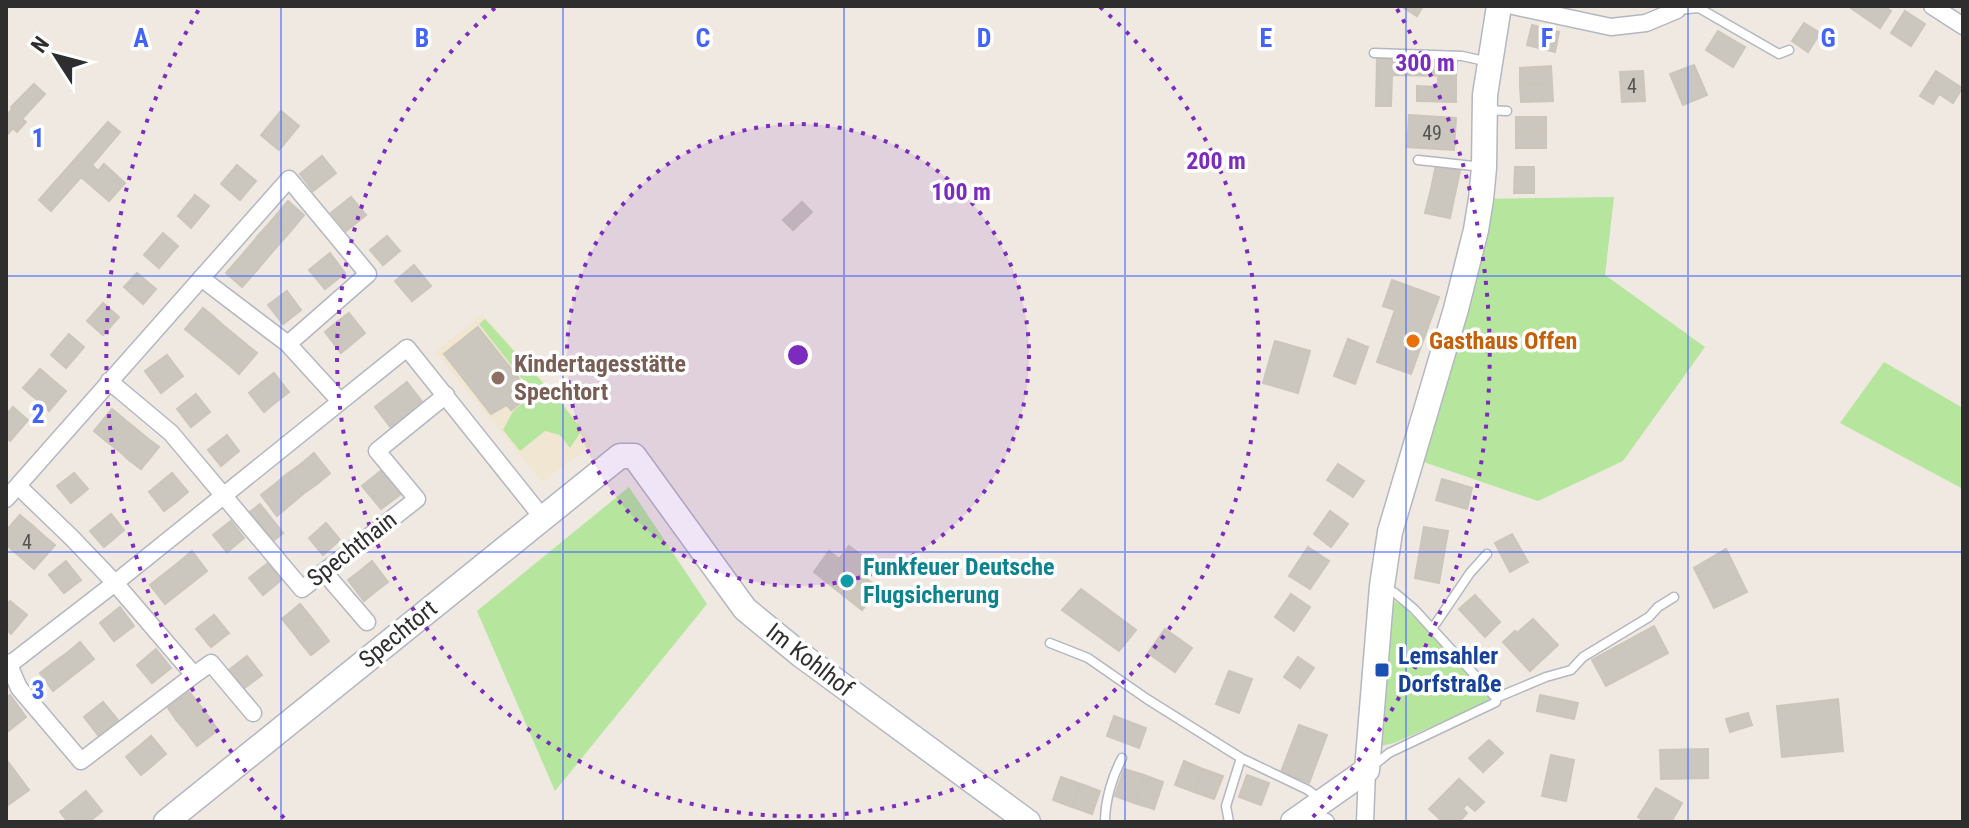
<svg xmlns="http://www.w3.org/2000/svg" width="1969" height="828" viewBox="0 0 1969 828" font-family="'Roboto Condensed',sans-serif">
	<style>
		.education { fill: #f0e6d1 }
		.green { fill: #b6e59e }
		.building { fill: #cbc7bf; stroke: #cbc5ba; stroke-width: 2 }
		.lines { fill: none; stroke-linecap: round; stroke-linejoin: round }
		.lane-casing { stroke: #b4b7c1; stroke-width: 11 }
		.street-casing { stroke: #b4b7c1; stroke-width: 19 }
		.secondary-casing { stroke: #b4b7c1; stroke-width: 27 }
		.lane { stroke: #fff; stroke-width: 8 }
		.street { stroke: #fff; stroke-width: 16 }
		.secondary { stroke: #fff; stroke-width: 24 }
		.grid { fill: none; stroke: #4264fb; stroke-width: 2; stroke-opacity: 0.55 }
		.ring { fill: none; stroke: #7b2cbf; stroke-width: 4; stroke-dasharray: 4 8 }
		.food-dot { fill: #e8710a; stroke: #fff; stroke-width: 3 }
		.education-dot { fill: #8d6e63; stroke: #fff; stroke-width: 3 }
		.culture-dot { fill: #0f9aa8; stroke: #fff; stroke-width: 3 }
		.transit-dot { fill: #1a4fb4; stroke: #fff; stroke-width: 3 }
		.labels { text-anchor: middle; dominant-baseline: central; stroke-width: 7; stroke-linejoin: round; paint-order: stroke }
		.number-label { font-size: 20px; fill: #555452 }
		.food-label { font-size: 24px; font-weight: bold; fill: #c56008; stroke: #fff; text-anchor: start }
		.education-label { font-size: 24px; font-weight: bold; fill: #785e54; stroke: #fff; text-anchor: start }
		.street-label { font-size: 24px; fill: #2e2e2e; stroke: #fff }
		.culture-label { font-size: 24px; font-weight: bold; fill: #0d838f; stroke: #fff; text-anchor: start }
		.transit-label { font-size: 24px; font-weight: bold; fill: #164399; stroke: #fff; text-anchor: start }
		.grid-label { font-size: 26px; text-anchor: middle; font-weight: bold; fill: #4264fb; stroke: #fff; stroke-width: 7; stroke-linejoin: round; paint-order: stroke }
		.centre { fill: #7b2cbf; stroke: #fff; stroke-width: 4 }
		.ring-label { font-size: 24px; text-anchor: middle; font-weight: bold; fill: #7b2cbf; stroke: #fff; stroke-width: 7; stroke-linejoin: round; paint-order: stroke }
	</style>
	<rect width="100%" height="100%" fill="#efe9e1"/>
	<path class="education" d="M 482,314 L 563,403 L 594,444 L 542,482 L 435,352 Z"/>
	<path class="green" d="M 1614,197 L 1605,275 L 1705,347 L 1623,461 L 1538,501 L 1412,458 L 1481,199 Z
		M 485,319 L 562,404 L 582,430 L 570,448 L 560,435 L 545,431 L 520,451 L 503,430 L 513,411 L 529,398 L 530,389 L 479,324 Z
		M 1884,362 L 1963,408 L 1963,489 L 1840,423 Z
		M 629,487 L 707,604 L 555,791 L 477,611 Z
		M 1388,598 L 1402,605 L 1453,657 L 1492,700 L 1394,743 L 1381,746 Z"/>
	<path class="building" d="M 1401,6 L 1423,6 L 1417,16 Z
		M 1848,6 L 1884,6 L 1891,11 L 1880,28 Z
		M 1905,11 L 1925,24 L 1911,46 L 1891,33 Z
		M 1804,23 L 1820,33 L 1808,52 L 1792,41 Z
		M 1532,25 L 1559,32 L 1555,52 L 1527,45 Z
		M 1718,31 L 1745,47 L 1733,67 L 1706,50 Z
		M 1377,59 L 1457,60 L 1456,76 L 1392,75 L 1391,106 L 1376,106 Z
		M 1694,65 L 1707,95 L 1683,105 L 1670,74 Z
		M 1551,66 L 1552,84 L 1520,85 L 1520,68 Z
		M 1643,71 L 1645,101 L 1622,102 L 1620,72 Z
		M 1936,71 L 1962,88 L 1953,103 L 1939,94 L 1933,104 L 1920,96 Z
		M 1438,76 L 1456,76 L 1456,102 L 1417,101 L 1417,86 L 1438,87 Z
		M 34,84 L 45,94 L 22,119 L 26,122 L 17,132 L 13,128 L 6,136 L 6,116 L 12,109 L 11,107 Z
		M 1552,84 L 1553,101 L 1521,102 L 1520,85 Z
		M 281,111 L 299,126 L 279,150 L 261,135 Z
		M 1409,115 L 1456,118 L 1454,150 L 1407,147 Z
		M 1516,117 L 1546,117 L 1546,133 L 1516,133 Z
		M 108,122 L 120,132 L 92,165 L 98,171 L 104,164 L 125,183 L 109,201 L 81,177 L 51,211 L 39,200 Z
		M 1516,133 L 1546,133 L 1546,148 L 1516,148 Z
		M 322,156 L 336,173 L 313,191 L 300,174 Z
		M 237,165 L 256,181 L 240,200 L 221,184 Z
		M 1436,165 L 1460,171 L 1455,194 L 1431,189 Z
		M 1515,167 L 1534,167 L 1534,193 L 1514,193 Z
		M 1431,189 L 1455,194 L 1450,218 L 1425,213 Z
		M 195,195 L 209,206 L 191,228 L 178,216 Z
		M 351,197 L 366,215 L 346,231 L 331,213 Z
		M 288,201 L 304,215 L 289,233 L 273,219 Z
		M 802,202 L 812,212 L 793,230 L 783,220 Z
		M 273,219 L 289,233 L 273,251 L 257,237 Z
		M 163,233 L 178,246 L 159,268 L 144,255 Z
		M 387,236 L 400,251 L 383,265 L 370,250 Z
		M 257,237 L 273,251 L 258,269 L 242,255 Z
		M 330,253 L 345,273 L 325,289 L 309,270 Z
		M 242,255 L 258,269 L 242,287 L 226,273 Z
		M 414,265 L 431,286 L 412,301 L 395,281 Z
		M 137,273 L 156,289 L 143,304 L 124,287 Z
		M 1392,280 L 1439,297 L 1411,374 L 1377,362 L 1395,310 L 1383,306 Z
		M 287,291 L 301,310 L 283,324 L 268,305 Z
		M 103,303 L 119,317 L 103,335 L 87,321 Z
		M 203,308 L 214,317 L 196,338 L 185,329 Z
		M 349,313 L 365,333 L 353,343 L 337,322 Z
		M 214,317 L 224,326 L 207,347 L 196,338 Z
		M 337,322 L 353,343 L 341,353 L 325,332 Z
		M 224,326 L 235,335 L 218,356 L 207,347 Z
		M 478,327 L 527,389 L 524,391 L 528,397 L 511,410 L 507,405 L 491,414 L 444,354 Z
		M 69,334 L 84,347 L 66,368 L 51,355 Z
		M 235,335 L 246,344 L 229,365 L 218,356 Z
		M 1348,339 L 1368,347 L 1355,384 L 1334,376 Z
		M 1275,341 L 1310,351 L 1298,393 L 1263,383 Z
		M 246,344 L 257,353 L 239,374 L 229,365 Z
		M 167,355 L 183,376 L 161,393 L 145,371 Z
		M 40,369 L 53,380 L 36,399 L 23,388 Z
		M 274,373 L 289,392 L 276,402 L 261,383 Z
		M 53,380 L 66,391 L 49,411 L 36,399 Z
		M 407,382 L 424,404 L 392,429 L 375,407 Z
		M 261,383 L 276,402 L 264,412 L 249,393 Z
		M 196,394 L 210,412 L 191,427 L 177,409 Z
		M 13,407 L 28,420 L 10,441 L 6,437 L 6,415 Z
		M 112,409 L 124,419 L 106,441 L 94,431 Z
		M 124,419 L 135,428 L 118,450 L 106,441 Z
		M 135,428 L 147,438 L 129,460 L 118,450 Z
		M 227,435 L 239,451 L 221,466 L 208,450 Z
		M 147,438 L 159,447 L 141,469 L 129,460 Z
		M 314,453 L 330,473 L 317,484 L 301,464 Z
		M 301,464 L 317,484 L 303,494 L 287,474 Z
		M 1338,464 L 1364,481 L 1353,497 L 1327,480 Z
		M 382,470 L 392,482 L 372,498 L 362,486 Z
		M 74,473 L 88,489 L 71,503 L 57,486 Z
		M 172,473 L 188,492 L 176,502 L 161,482 Z
		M 287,474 L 303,494 L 290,505 L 274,485 Z
		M 1442,479 L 1472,488 L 1467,509 L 1436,500 Z
		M 161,482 L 176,502 L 164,511 L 149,492 Z
		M 392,482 L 401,494 L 381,509 L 372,498 Z
		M 274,485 L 290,505 L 277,516 L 261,495 Z
		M 260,504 L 283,533 L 273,541 L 250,512 Z
		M 1330,511 L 1348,524 L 1331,547 L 1314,534 Z
		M 111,514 L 124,530 L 104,547 L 90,531 Z
		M 20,515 L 32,525 L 11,549 L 6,544 L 6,531 Z
		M 231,521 L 244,538 L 227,552 L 213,535 Z
		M 326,523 L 340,540 L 323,555 L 309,538 Z
		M 32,525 L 43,535 L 23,559 L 11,549 Z
		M 1424,527 L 1448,531 L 1439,583 L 1415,578 Z
		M 1512,534 L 1528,562 L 1510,572 L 1495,543 Z
		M 43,535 L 55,545 L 34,569 L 23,559 Z
		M 849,546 L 869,561 L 860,573 L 879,589 L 862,610 L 814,572 L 829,551 L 839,559 Z
		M 1308,547 L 1329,561 L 1310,589 L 1289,576 Z
		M 1726,549 L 1747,592 L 1714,608 L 1694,568 Z
		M 192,551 L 207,571 L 193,582 L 178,563 Z
		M 66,561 L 81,580 L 64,593 L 49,575 Z
		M 372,561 L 388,582 L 376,591 L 360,571 Z
		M 178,563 L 193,582 L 179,593 L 164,574 Z
		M 268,563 L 281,580 L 263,595 L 249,578 Z
		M 360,571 L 376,591 L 364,601 L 348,580 Z
		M 164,574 L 179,593 L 165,604 L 150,585 Z
		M 1081,589 L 1136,630 L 1119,651 L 1062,610 Z
		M 1291,594 L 1310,607 L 1294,631 L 1275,617 Z
		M 1475,595 L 1487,608 L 1472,623 L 1459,609 Z
		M 10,601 L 27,615 L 11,634 L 6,629 L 6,606 Z
		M 300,604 L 310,616 L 292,631 L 282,619 Z
		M 120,607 L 134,626 L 114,641 L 100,623 Z
		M 1487,608 L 1500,622 L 1485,637 L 1472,623 Z
		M 214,615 L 229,633 L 211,647 L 196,629 Z
		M 310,616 L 320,629 L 301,643 L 292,631 Z
		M 1533,619 L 1558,645 L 1530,671 L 1503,642 L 1515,631 L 1517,633 Z
		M 1654,626 L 1668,653 L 1606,686 L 1592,660 Z
		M 320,629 L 329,641 L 311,655 L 301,643 Z
		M 1165,629 L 1192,648 L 1175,672 L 1148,653 Z
		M 80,642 L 94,659 L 80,670 L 67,653 Z
		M 156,649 L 171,668 L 152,683 L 137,665 Z
		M 67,653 L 80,670 L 67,680 L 53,663 Z
		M 247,656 L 262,675 L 243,689 L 229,670 Z
		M 1298,657 L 1314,668 L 1300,688 L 1284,677 Z
		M 53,663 L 67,680 L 53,691 L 40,673 Z
		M 1229,671 L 1252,679 L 1239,713 L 1216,704 Z
		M 189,692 L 199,704 L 177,721 L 168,708 Z
		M 10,695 L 26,717 L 6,733 L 6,698 Z
		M 1540,695 L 1578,703 L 1574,719 L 1537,711 Z
		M 1838,699 L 1843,751 L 1782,757 L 1777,706 Z
		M 103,702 L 118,720 L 98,735 L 84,717 Z
		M 199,704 L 209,717 L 187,733 L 177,721 Z
		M 1748,713 L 1752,725 L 1730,732 L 1726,719 Z
		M 1114,716 L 1146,728 L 1139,748 L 1107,736 Z
		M 209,717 L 218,730 L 197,746 L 187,733 Z
		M 1299,725 L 1327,735 L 1309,783 L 1281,772 Z
		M 151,736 L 166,754 L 153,765 L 138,747 Z
		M 1489,740 L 1503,753 L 1483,772 L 1469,758 Z
		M 138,747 L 153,765 L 141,775 L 126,757 Z
		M 1708,749 L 1708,778 L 1661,779 L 1660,750 Z
		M 1551,755 L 1574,760 L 1566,801 L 1542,796 Z
		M 6,759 L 29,790 L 8,805 L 6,802 Z
		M 1184,761 L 1203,769 L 1194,792 L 1175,785 Z
		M 1124,769 L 1144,775 L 1134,803 L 1115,796 Z
		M 1203,769 L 1223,776 L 1214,799 L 1194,792 Z
		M 1144,775 L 1163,782 L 1154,809 L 1134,803 Z
		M 1247,775 L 1269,783 L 1261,805 L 1239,797 Z
		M 1061,777 L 1081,784 L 1072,807 L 1053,800 Z
		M 1459,779 L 1484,802 L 1475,811 L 1467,804 L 1463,809 L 1467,813 L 1459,822 L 1443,822 L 1429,809 Z
		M 1081,784 L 1100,791 L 1092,814 L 1072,807 Z
		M 1656,788 L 1682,803 L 1671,822 L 1646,822 L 1638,817 Z
		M 86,791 L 102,811 L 89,822 L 68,822 L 60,812 Z"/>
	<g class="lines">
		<defs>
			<path id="lane" d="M 1677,10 L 1699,8 L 1779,54 L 1789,50
				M 1374,53 L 1462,56 L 1489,62
				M 1486,110 L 1507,111
				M 1418,160 L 1483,167
				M 1432,629 L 1470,573 L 1487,554
				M 1050,643 L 1088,658 L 1147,699 L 1241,758 L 1308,790 L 1320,799
				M 1496,698 L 1546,677 L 1571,670 L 1583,657 L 1649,617 L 1658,607 L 1674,597
				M 1374,765 L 1389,753 L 1490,705 L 1496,702 L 1496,698 L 1414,609 L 1395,593 L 1386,588
				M 1105,822 C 1105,801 1112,777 1122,758
				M 1229,822 L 1226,806 L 1241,758"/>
			<path id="street" d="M 1513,6 L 1611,27 L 1646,23 L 1677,10
				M 1932,6 L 1963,26
				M 288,344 L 340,401
				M 109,381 L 171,433 L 302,589 L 417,499 L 377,451 L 446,395
				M 6,499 L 289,179 L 368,274 L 288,344 L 201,278
				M 324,572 L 367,622
				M 6,662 L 9,665 L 115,583 L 407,348 L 542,517
				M 9,665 L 19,688 L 81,761 L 194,675 L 115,583 L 72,538 L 18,486
				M 194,675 L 211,663 L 253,713
				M 1307,814 L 1326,822
				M 1365,822 L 1367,770"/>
			<path id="secondary" d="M 166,822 L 620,456 L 634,456 L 745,609 L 801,655 L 1028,822
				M 1293,822 L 1367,770 L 1382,586 L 1390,532 L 1456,309 L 1476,230 L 1481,199 L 1484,168 L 1485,95 L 1499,6"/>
		</defs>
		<use href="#lane" class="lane-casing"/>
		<use href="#street" class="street-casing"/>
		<use href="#secondary" class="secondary-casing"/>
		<use href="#lane" class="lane"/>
		<use href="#street" class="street"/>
		<use href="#secondary" class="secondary"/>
	</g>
	<path class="grid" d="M 281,6 L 281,822M 563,6 L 563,822M 844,6 L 844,822M 1125,6 L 1125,822M 1406,6 L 1406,822M 1688,6 L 1688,822M 6,276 L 1963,276M 6,552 L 1963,552"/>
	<circle cx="798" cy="355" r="231" fill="#7b2cbf" fill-opacity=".12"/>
	<g class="ring">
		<circle cx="798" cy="355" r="231"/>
		<path d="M1100 7A461 461 0 1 1 496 7"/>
		<path d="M284 818A692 692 0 0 1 199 9M1397 9A692 692 0 0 1 1312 818"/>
	</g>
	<circle class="food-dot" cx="1413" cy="341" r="8"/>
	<circle class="education-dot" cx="498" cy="378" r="8"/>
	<circle class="culture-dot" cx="847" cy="581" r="8"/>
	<rect class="transit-dot" x="1374" y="662" width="16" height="16" rx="4"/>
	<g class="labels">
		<g class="number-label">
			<text x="1632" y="86">4</text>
			<text x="1432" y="133">49</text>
			<text x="27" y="542">4</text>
		</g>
		<g class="food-label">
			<text x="1429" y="341">Gasthaus Offen</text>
		</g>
		<g class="education-label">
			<text x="514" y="364">Kindertagesstätte<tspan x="514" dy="28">Spechtort</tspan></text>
		</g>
		<g class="street-label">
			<text transform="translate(352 549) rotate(-38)">Spechthain</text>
			<text transform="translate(398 634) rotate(-39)">Spechtort</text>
			<text transform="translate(810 660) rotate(38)">Im Kohlhof</text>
		</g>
		<g class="culture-label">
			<text x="863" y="567">Funkfeuer Deutsche<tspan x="863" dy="28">Flugsicherung</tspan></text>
		</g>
		<g class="transit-label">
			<text x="1398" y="656">Lemsahler<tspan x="1398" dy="28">Dorfstraße</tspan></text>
		</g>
	</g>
	<g class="grid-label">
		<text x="141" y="47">A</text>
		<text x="422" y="47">B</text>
		<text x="703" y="47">C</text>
		<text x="984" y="47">D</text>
		<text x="1266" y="47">E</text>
		<text x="1547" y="47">F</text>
		<text x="1828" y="47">G</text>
		<text x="38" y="147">1</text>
		<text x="38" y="423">2</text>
		<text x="38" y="699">3</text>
	</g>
	<circle cx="798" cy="355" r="12" class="centre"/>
	<g class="ring-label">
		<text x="1425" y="71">300 m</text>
		<text x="1216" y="169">200 m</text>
		<text x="961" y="200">100 m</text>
	</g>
	<rect width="1969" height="828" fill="none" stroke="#2e2e2e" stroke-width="16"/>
	<g transform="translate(56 56) rotate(306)" stroke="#ffffff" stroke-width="6" paint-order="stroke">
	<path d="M0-6L14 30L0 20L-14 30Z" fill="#2e2e2e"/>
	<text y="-12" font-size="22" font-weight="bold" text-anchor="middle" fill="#2e2e2e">N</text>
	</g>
</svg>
